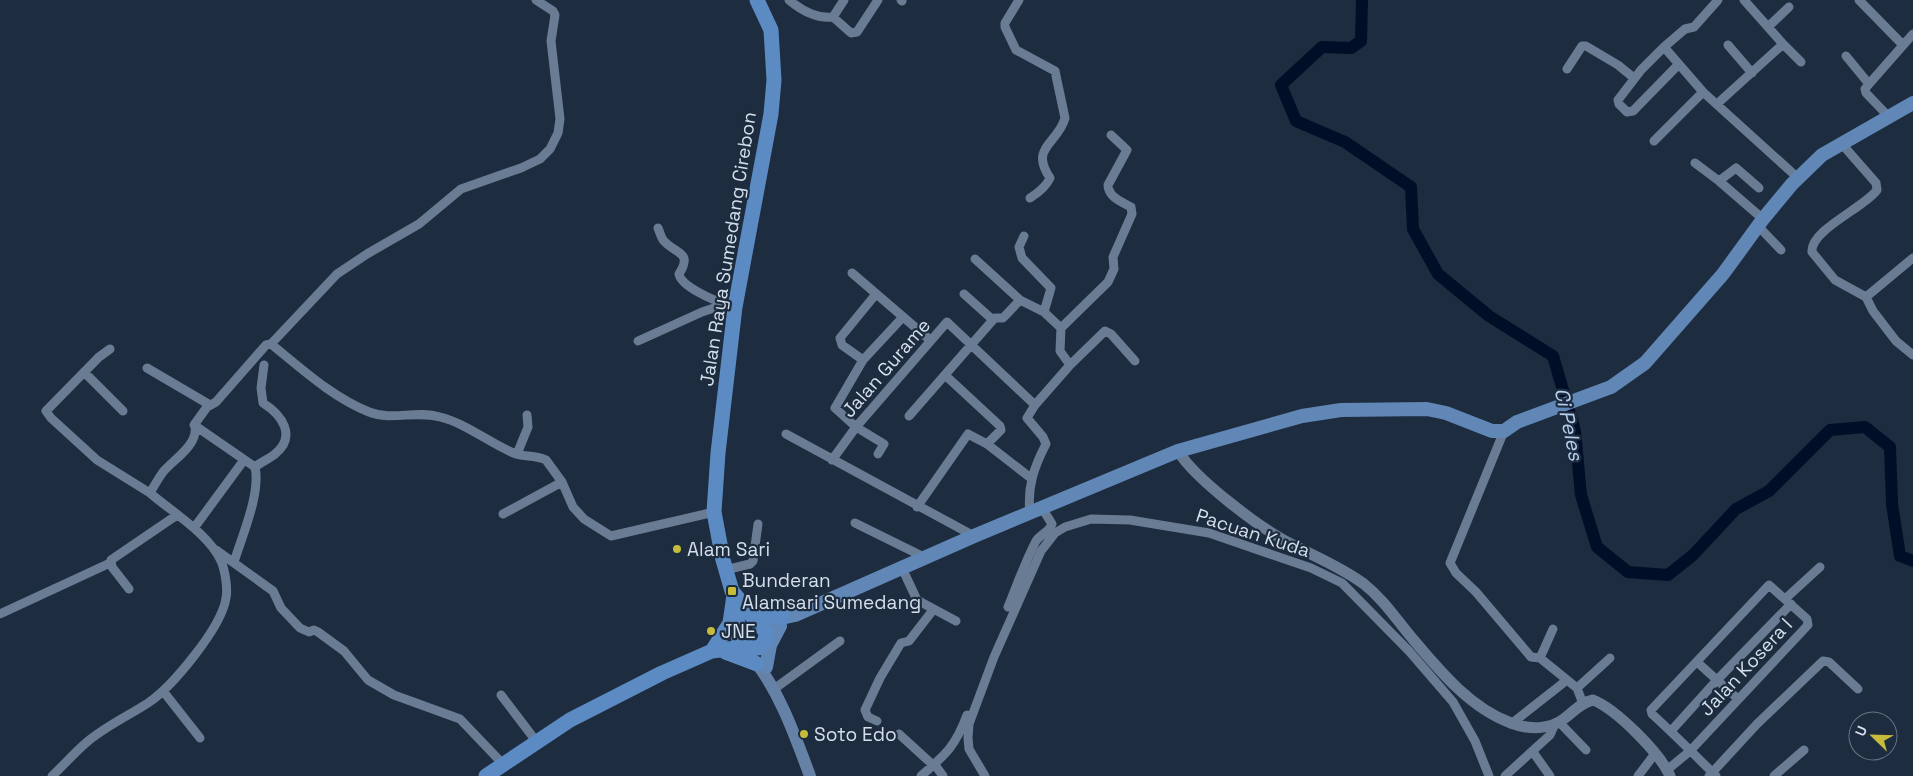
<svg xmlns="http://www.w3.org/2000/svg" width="1913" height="776" viewBox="0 0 1913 776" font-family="'Space Grotesk',sans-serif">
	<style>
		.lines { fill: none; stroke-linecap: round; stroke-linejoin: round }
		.river { stroke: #000e28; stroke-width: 12 }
		.minor { stroke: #6a7c93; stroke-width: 9 }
		.tertiary { stroke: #6a7c93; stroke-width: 11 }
		.secondary { stroke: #6581a5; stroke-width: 12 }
		.primary { stroke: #6087b6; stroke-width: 14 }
		.trunk { stroke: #5c8ac2; stroke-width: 15 }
		.poi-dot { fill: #c7bb3c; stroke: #1d2c3f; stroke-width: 2 }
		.labels { text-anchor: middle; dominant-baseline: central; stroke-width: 4.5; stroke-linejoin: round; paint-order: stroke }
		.street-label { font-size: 19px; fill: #d5dfec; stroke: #1d2c3f }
		.poi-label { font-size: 19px; fill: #d5dfec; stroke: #1d2c3f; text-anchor: start }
		.water-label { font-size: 20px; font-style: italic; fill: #b6cfef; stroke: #1d2c3f }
	</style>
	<rect width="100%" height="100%" fill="#1d2c3f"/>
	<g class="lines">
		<path class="river" d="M 1362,0 L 1361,41 L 1351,48 L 1322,47 L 1281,85 L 1296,121 L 1345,142 L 1411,187 L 1413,229 L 1438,274 L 1489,316 L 1553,356 L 1575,431 L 1581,495 L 1597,547 L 1628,572 L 1668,575 L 1693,555 L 1736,509 L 1769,491 L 1830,430 L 1865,427 L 1890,447 L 1892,504 L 1900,556 L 1913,561"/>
		<path class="minor" d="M 789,0 C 801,10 816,19 833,17 L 844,0
			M 901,0 L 902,1
			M 1019,0 L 1005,23 L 1005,27 L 1016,50 L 1055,71 L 1065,118 C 1058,144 1029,147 1050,178 C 1046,187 1038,193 1030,198
			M 1859,0 L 1903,45
			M 833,17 L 851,33 L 857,32 L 878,0
			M 1768,27 L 1789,7
			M 1783,44 L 1801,62
			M 1728,45 L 1752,73
			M 1664,47 L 1685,29 L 1694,27 L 1718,0
			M 1846,56 L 1869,84 L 1865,89 L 1866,93 L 1889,117
			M 1678,65 L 1633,111 L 1627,112 L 1619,104 L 1618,100 L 1641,70 L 1664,47 L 1703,92 L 1798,178
			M 1567,69 L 1582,46 L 1586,46 L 1618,65 L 1634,78
			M 1869,84 L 1913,34
			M 1717,104 L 1783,44 L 1744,0
			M 1654,141 L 1703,92
			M 1841,143 L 1876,183 L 1877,190 C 1864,208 1810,230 1812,252 L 1835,280 L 1866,297 L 1873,311 L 1886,328 L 1896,341 L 1913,355
			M 1695,163 L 1719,181 L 1763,219
			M 1719,181 L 1736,168 L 1759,188
			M 1758,226 L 1781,250
			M 658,228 C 660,232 661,239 665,242 C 676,254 693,252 679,274 C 681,286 712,300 724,303
			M 1024,236 L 1019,247 L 1022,258 L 1051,288 L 1044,312
			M 852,273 L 930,340
			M 964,294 L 993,320
			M 1866,297 L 1913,258
			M 1020,300 L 1044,312 L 1061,328 L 1060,351 L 1070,365 L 1035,405 L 1027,418 L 1043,437 L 1046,444 C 1034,467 1027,487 1030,513
			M 1061,328 L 1108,282 L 1114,269 L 1113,257 L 1132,214 L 1131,207 C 1122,202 1108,197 1108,185 L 1127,150 L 1111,135
			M 638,341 L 702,312 L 726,304
			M 271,344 C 302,369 332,397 369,412 C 392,421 416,410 440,417 C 468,424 490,444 516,454 C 525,457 536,455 546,460 L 562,482 L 573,507 L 584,519 L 611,536 L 714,512
			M 110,349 L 99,357 L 46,411 L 51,418 L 97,460 L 150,493
			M 863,360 L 842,345 L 840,338 L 876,294
			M 1070,365 L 1105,331 L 1111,334 L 1135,361
			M 147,368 L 210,405
			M 84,372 L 123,411
			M 945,375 L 1000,426 L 1001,430 L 987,444
			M 909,416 L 992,321 L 995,318 L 1003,318 L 1020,300 L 975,259
			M 1504,431 L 1450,563 L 1456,573 L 1476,592 L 1531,657 L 1540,658
			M 786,434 L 974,536
			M 517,454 L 528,427 L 527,415
			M 878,454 L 884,444 L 856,427 L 835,408 L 863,360 L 903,317
			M 832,460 L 856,427 L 947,322 L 1035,405
			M 255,467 C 261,462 269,459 275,454 C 297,436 282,415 263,403 L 261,388 L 264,365
			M 917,507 L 968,434 L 987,444 L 1032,479
			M 503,514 L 562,482
			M 855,523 L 926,558
			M 194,528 L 244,460
			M 216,550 L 273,591 L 281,608 L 300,628 L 309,632 L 314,630 L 318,632 L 344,651 L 368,680 L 394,695 L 460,719 L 503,764
			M 234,562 C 242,536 261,493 255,467 L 194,425 L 207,407 L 216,402 L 266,345 L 271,344 L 337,274 L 367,254 L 419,224 L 461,189 L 521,168 L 540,159 L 550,149 L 558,133 L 560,119 L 551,41 L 555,15 L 553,11 L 536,0
			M 902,568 L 917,600 L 956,621
			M 725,570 L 750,564 L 753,561 L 758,524
			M 129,589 L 112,567 L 111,560 L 177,515
			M 1785,599 L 1820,567
			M 1008,607 C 1017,585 1025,562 1036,541 C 1041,534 1049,532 1052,524 L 1042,508
			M 0,614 L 110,563
			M 1553,629 L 1540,658 L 1577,688
			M 1697,662 L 1737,698
			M 774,689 L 840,641
			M 163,691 L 200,738
			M 501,695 L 536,741
			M 1583,704 L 1577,688 L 1610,658
			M 877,721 L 868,717 L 865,710 L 880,678 L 901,643 L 909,641 L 933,610
			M 1559,722 L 1586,750
			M 1511,724 L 1567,680
			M 1671,731 L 1717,680 L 1791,604
			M 899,734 L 933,765
			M 1533,752 L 1550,776
			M 935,765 L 943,776
			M 1667,770 L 1690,751 L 1808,625 L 1807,619 L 1769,585 L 1651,710 L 1652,714 C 1674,734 1695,755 1716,776
			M 52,776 C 64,765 75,752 87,742 C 106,726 128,716 148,703 C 172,687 222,627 226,598 C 228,589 225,570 221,561 C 209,534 172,512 150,493 C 154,486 158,479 163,472 C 173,460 198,445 195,427
			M 921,776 C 946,754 955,747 967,715
			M 985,776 L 969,749 L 968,738 L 969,724 L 994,657 L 1041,551 L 1055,533 L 1065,527 L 1091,519 L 1130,520 L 1209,533 L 1311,568 L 1342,583 L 1409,651 L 1453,702 L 1475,741 L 1489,776
			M 1505,776 L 1550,735 L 1554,726
			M 1638,776 L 1654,755
			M 1709,776 L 1757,724 L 1823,661 L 1829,662 L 1858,689
			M 1774,776 L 1804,750"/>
		<path class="tertiary" d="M 1178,451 C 1195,479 1261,529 1291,544 C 1316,557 1341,567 1364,584 C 1384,600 1396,619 1412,638 C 1439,670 1470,708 1511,723 C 1529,730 1550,730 1565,718 C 1574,711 1582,702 1593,700 C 1616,709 1660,753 1670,776"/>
		<path class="secondary" d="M 755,661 C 781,695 795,736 810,776"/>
		<path class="primary" d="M 772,620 L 795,615 L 974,536 L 1178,451 L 1302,416 L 1341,410 L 1427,409 L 1446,413 L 1492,431 L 1504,431 L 1517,422 L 1611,387 L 1645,363 L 1723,274 L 1763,219 L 1792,184 L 1822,155 L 1913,103
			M 766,667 L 770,645 L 780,626"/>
		<path class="trunk" d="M 757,0 L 771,30 L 774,80 L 771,114 L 735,307 L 718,453 L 714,512 L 723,560 L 732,591 L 742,603 L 760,615 L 782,618
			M 735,611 L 739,629 L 738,637 L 744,647
			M 712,651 L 730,623 L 734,595
			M 725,652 L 757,664
			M 486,776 L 570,720 L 662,673 L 712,651 L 744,647 L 758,648 L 765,641 L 766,632 L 749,613"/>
	</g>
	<g class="poi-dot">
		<circle cx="677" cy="549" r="5"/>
		<rect x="727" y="586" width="10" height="10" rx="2.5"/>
		<circle cx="711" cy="631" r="5"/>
		<circle cx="804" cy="734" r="5"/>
	</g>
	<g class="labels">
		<g class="street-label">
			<text transform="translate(728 249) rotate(-81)">Jalan Raya Sumedang Cirebon</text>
			<text transform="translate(886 368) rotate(-49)">Jalan Gurame</text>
			<text transform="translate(1253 533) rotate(18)">Pacuan Kuda</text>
			<text transform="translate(1746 667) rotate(-47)">Jalan Kosera I</text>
		</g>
		<g class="poi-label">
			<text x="687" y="549">Alam Sari</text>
			<text x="742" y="580">Bunderan<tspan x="742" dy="22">Alamsari Sumedang</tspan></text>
			<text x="721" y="631">JNE</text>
			<text x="814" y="734">Soto Edo</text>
		</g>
		<g class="water-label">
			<text transform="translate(1569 424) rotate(78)">Ci Peles</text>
		</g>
	</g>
	<g transform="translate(1873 736) rotate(293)"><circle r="24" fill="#1d2c3f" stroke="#677484"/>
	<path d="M0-4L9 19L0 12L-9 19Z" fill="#c7bb3c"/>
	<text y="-8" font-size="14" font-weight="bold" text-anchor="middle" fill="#d5dfec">U</text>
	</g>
</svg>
